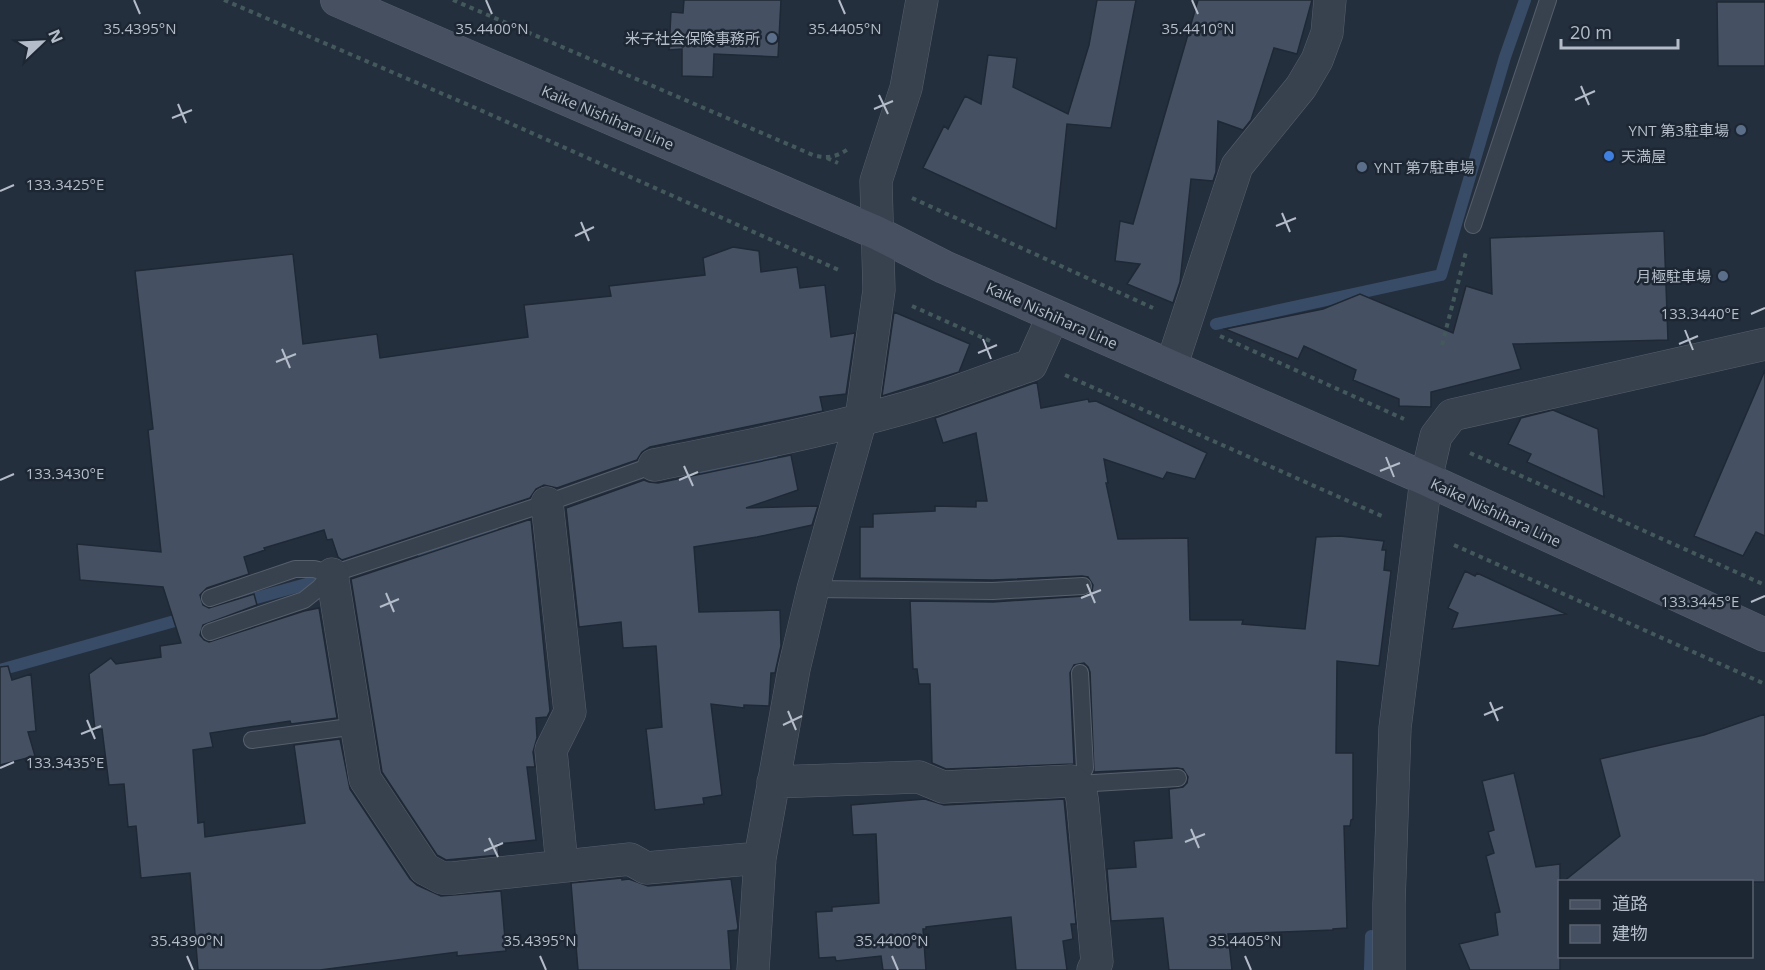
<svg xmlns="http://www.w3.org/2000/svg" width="1765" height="970" viewBox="0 0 1765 970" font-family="'Open Sans','Noto Sans JP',sans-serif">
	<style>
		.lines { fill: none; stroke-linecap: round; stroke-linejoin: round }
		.stream { stroke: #394c67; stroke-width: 12 }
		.building { fill: #455162; stroke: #1f2835; stroke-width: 1.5 }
		.lane-casing { stroke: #565f6c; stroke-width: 18 }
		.street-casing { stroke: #565f6c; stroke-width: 33 }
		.secondary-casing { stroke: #565f6c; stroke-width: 34 }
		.path { stroke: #44595c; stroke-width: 4; stroke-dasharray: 4.5 4.5; stroke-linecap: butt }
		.lane { stroke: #38414e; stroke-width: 16 }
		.street { stroke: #38414e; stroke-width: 32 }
		.secondary { stroke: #465061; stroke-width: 33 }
		.ticks { fill: none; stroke: #b4bcc9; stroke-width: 2 }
		.service-dot { fill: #5c6f8a; stroke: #1d2633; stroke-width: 2 }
		.shop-dot { fill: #3f7fe0; stroke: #1d2633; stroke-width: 2 }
		.labels { text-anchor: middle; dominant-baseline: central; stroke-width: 5; stroke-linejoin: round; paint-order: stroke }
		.poi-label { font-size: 15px; fill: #b4bcc9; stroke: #1d2633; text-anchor: end }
		.street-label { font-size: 15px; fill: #b4bcc9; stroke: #1d2633 }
		.ticks-label { font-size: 15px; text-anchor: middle; fill: #b4bcc9; stroke: #1d2633; stroke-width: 5; stroke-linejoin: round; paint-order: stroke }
	</style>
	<rect width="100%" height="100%" fill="#242f3e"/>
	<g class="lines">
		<path class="stream" d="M 1216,324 L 1441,275 L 1505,57 L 1525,0
			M 706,474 L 771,456
			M 423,552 L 493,533
			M 241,602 L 328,578
			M 0,670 L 189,617
			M 1370,970 L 1371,936"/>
	</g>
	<path class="building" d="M 684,0 L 781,0 L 778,57 L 714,54 L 713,77 L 682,76 L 682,49 L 669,50 L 671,12 L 683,13 Z
		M 1097,0 L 1136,0 L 1111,128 L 1067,124 L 1056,229 L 923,168 L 944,126 L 948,129 L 965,96 L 981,104 L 988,55 L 1017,58 L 1013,87 L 1068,114 L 1089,45 Z
		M 1198,0 L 1312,0 L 1297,54 L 1274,48 L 1251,120 L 1243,130 L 1218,121 L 1216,172 L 1213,181 L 1191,179 L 1180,282 L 1173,303 L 1127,284 L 1140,264 L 1115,261 L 1120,221 L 1133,224 Z
		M 1717,2 L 1765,2 L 1765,66 L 1718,66 Z
		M 1664,231 L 1668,340 L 1513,344 L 1521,369 L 1431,392 L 1431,407 L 1399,406 L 1399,399 L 1353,380 L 1356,370 L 1304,346 L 1298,359 L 1225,329 L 1323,309 L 1360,294 L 1453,333 L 1466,286 L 1492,294 L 1490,238 Z
		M 733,247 L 759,251 L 761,272 L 797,267 L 800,288 L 825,285 L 831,337 L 855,333 L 846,394 L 820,397 L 823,411 L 650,447 L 642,452 L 637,460 L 557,488 L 544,485 L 536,489 L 530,498 L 342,560 L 338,557 L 332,539 L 327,540 L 324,530 L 264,548 L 265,550 L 244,557 L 249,574 L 207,588 L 200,595 L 203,605 L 209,608 L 254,594 L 257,605 L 203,625 L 200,635 L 204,640 L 209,642 L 304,611 L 319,608 L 337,718 L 291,724 L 290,721 L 210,733 L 213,747 L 193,750 L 198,823 L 204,822 L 205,837 L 305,823 L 294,745 L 340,739 L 350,789 L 410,879 L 417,885 L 441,896 L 501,891 L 506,951 L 457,956 L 457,952 L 320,970 L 198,970 L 190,873 L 141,878 L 136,826 L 128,827 L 124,784 L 109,785 L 102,729 L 95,730 L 89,674 L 111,658 L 116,664 L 161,657 L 160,646 L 181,643 L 163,587 L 80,580 L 77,544 L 161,552 L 148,430 L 153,429 L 135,271 L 293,254 L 303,344 L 377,334 L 380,358 L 528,337 L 524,305 L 611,296 L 609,286 L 705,275 L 703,258 Z
		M 894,312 L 970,344 L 959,372 L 882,396 Z
		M 1765,370 L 1765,536 L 1756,532 L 1743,556 L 1694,536 Z
		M 1037,382 L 1041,408 L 1088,399 L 1089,402 L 1096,401 L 1207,453 L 1195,479 L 1167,472 L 1163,479 L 1104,459 L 1108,483 L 1106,483 L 1118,539 L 1188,538 L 1190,620 L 1243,620 L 1242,624 L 1305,629 L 1316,537 L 1340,536 L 1384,541 L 1382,550 L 1386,550 L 1384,570 L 1391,571 L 1379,666 L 1337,661 L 1336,753 L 1353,753 L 1353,819 L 1351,820 L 1350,826 L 1344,826 L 1347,928 L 1333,929 L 1333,930 L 1228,934 L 1232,970 L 1169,970 L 1163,918 L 1111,921 L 1107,869 L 1136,867 L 1134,841 L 1172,838 L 1169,789 L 1183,787 L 1187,783 L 1188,777 L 1183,769 L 1177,768 L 1094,772 L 1090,672 L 1088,667 L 1084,663 L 1074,665 L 1070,673 L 1074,764 L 946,769 L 932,763 L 930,684 L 919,684 L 917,669 L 913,669 L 910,601 L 993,602 L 1084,596 L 1092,591 L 1093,585 L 1088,577 L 1082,576 L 993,580 L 860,578 L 860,527 L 873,527 L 873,514 L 935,511 L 935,506 L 976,507 L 976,501 L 987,501 L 976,433 L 943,443 L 935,418 Z
		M 1553,410 L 1598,429 L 1604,497 L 1527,462 L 1531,454 L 1508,444 L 1521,418 Z
		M 791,455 L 798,490 L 746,508 L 818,506 L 812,525 L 757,537 L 694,547 L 699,612 L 780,610 L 781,646 L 775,673 L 771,673 L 769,706 L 744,705 L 744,708 L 711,704 L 722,795 L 703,798 L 704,804 L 655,810 L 646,729 L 662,727 L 656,646 L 623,648 L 621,622 L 579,627 L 566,508 L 644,480 L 649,482 L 658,483 Z
		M 531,519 L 550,711 L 547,717 L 536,718 L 537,738 L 533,752 L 535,767 L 527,767 L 536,840 L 498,844 L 499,855 L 446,860 L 437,855 L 382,772 L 351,579 Z
		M 1465,571 L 1475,576 L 1477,573 L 1566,614 L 1452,629 L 1458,613 L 1448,608 Z
		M 8,666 L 12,680 L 31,674 L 36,731 L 28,732 L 35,756 L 0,765 L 0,667 Z
		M 1765,714 L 1765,882 L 1563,882 L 1620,836 L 1600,759 L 1704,735 Z
		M 1514,773 L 1536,867 L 1560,864 L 1560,970 L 1470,970 L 1459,944 L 1498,935 L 1495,913 L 1500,912 L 1486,856 L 1494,853 L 1488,832 L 1494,830 L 1482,781 Z
		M 925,799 L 944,805 L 1064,799 L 1076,924 L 1071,924 L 1073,939 L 1063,941 L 1067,970 L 1016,970 L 1011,917 L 926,927 L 926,929 L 923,929 L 926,970 L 883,970 L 881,956 L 836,961 L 835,957 L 819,958 L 816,912 L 832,911 L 832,907 L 879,903 L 876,834 L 853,835 L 851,805 Z
		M 622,878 L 622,880 L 629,879 L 648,886 L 731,879 L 738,927 L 737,930 L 728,931 L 731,970 L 578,970 L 571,883 Z"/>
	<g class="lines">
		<defs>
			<path id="lane" d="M 1473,225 L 1548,0
				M 813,589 L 993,591 L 1083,586
				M 210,598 L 295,569 L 314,569 L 332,574 L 547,503 L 654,465
				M 210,632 L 304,600 L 319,588 L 332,574
				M 1080,673 L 1085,768 L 1077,784 L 1178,778
				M 252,740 L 357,726"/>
			<path id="street" d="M 1171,367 L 1237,166 L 1301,87 L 1317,60 L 1327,33 L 1330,0
				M 654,465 C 747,446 841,428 932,400 C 965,389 998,376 1031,365 L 1053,316
				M 547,503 L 570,712 L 551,750 L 562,866
				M 332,574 L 365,779 L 425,869 L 442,878 L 453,878 L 630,859 L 646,868 L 760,858
				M 773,782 L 919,777 L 943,787 L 1071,781 C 1081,787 1082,795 1083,806 L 1097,962 L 1093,970
				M 753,970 L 760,858 L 794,669 L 813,589 L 861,419 L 879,290 L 876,181 L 906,88 L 922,0
				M 1389,970 L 1389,904 L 1395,728 L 1426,479 L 1436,436 L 1452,415 L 1765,344"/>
			<path id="secondary" d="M 337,0 L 877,233 L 944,267 L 1426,479 L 1765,635"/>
		</defs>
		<use href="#lane" class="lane-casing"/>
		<use href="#street" class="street-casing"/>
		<use href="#secondary" class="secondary-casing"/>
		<path class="path" d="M 224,0 L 478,109 L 841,271
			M 453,0 L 813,155 C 826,159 837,157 848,149
			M 827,158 L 838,163
			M 912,198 L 1153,308
			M 912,306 L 990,341
			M 1220,336 L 1404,419
			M 1442,345 L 1466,252
			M 1065,375 L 1384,517
			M 1470,453 L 1765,585
			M 1454,545 L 1765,684"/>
		<use href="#lane" class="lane"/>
		<use href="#street" class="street"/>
		<use href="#secondary" class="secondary"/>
	</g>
	<path class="ticks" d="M 134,0 L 140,14M 486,0 L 492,14M 839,0 L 845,14M 1192,0 L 1198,14M 1581,86 L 1589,105M 879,95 L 888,114M 1575,100 L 1595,91M 178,104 L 186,123M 874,109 L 893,101M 172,118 L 192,110M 0,191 L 14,185M 1282,213 L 1290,232M 581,222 L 589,241M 1276,226 L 1296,218M 575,236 L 594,227M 1751,314 L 1765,308M 1685,330 L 1693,350M 983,339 L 991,359M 1679,344 L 1698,336M 282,349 L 290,368M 978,353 L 997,345M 276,362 L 296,354M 1386,457 L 1394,477M 684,466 L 693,486M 1380,471 L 1400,463M 0,480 L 14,474M 679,480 L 698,472M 1087,584 L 1095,603M 386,593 L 394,612M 1081,598 L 1101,590M 1751,602 L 1765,596M 380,607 L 399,599M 1490,702 L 1498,721M 788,711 L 796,730M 1484,715 L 1503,707M 87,720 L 95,739M 783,725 L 802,716M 81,734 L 101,726M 0,768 L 14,762M 1191,829 L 1199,848M 489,838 L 498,857M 1185,842 L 1205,834M 484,851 L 503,843M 187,956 L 193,970M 540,956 L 546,970M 892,956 L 898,970M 1245,956 L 1251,970"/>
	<g class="service-dot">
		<circle cx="772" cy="38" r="6"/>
		<circle cx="1741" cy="130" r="6"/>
		<circle cx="1362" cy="167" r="6"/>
		<circle cx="1723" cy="276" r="6"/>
	</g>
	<circle class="shop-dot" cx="1609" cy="156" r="6"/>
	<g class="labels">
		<g class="poi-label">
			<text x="760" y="38">米子社会保険事務所</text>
			<text x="1729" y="130">YNT 第3駐車場</text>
			<text x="1621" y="156" text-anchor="start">天満屋</text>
			<text x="1374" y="167" text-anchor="start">YNT 第7駐車場</text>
			<text x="1711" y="276">月極駐車場</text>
		</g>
		<g class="street-label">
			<text transform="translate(608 117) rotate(23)">Kaike Nishihara Line</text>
			<text transform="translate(1052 315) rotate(24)">Kaike Nishihara Line</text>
			<text transform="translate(1496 512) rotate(25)">Kaike Nishihara Line</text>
		</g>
	</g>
	<g class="ticks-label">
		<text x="140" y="34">35.4395°N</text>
		<text x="492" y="34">35.4400°N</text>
		<text x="845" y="34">35.4405°N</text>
		<text x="1198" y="34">35.4410°N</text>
		<text x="65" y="190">133.3425°E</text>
		<text x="1700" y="319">133.3440°E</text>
		<text x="65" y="479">133.3430°E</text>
		<text x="1700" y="607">133.3445°E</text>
		<text x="65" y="768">133.3435°E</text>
		<text x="187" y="946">35.4390°N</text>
		<text x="540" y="946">35.4395°N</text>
		<text x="892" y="946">35.4400°N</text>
		<text x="1245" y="946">35.4405°N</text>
	</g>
	<rect x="1558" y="880" width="195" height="78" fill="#1d2633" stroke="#59626f" stroke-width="1.5"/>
	<rect x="1570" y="900" width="30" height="9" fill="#465061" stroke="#59626f" stroke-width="1.5"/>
	<text x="1612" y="910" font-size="18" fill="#b4bcc9">道路</text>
	<rect x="1570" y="925" width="30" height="18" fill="#455162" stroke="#59626f" stroke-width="1.5"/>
	<text x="1612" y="940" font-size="18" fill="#b4bcc9">建物</text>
	<g transform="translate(42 42) rotate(67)" stroke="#1d2633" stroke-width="4.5" paint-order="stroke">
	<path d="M0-4.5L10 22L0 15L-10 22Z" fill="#b4bcc9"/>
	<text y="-9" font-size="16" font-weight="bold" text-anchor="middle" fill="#b4bcc9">N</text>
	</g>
	<path d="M1561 39v9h117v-9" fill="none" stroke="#b4bcc9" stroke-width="3"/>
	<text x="1570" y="39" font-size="18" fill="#b4bcc9" stroke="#1d2633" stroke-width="4.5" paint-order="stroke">20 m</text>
</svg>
